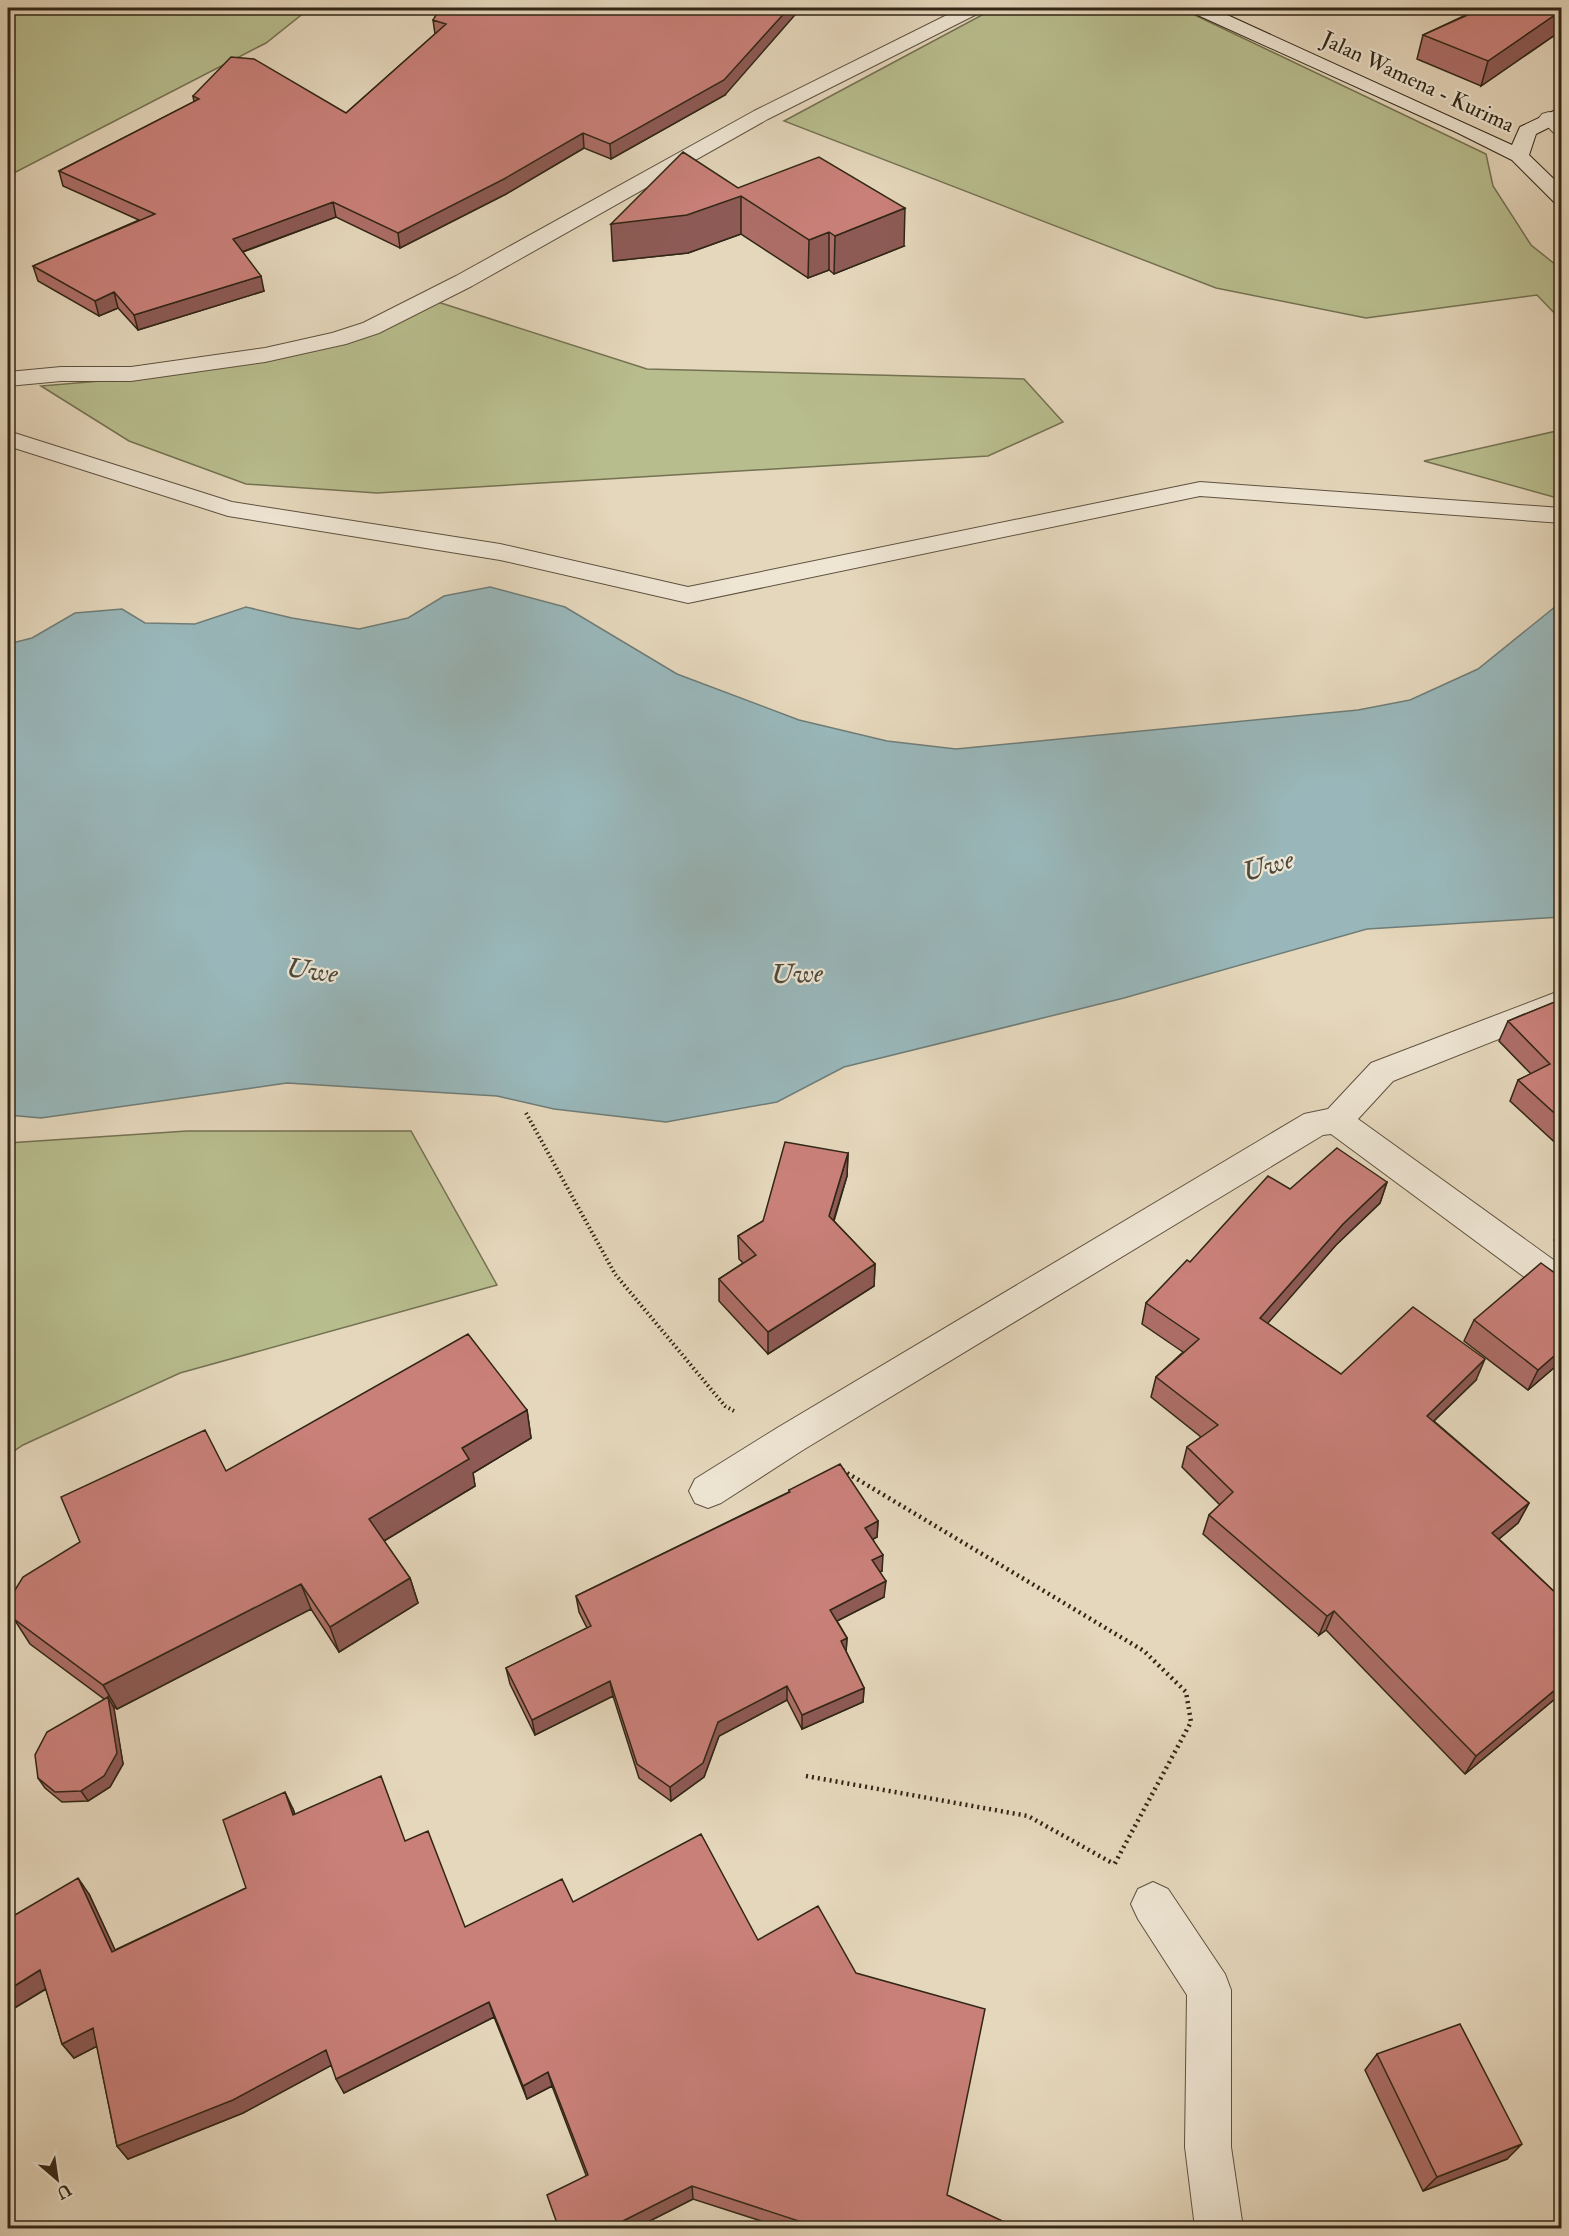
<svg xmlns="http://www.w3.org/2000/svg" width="1569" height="2236" viewBox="0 0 1569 2236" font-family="'IM FELL Double Pica',serif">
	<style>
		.green { fill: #b8bd8e; stroke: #747252; stroke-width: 1.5 }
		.water { fill: #99b7ba; stroke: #6f7d78; stroke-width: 1.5 }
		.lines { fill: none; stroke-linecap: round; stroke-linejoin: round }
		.lane-casing { stroke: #5e5240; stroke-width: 2 }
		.street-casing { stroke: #5e5240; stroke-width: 2 }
		.secondary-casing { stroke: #312616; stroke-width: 2 }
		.path-far1 { stroke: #312616; stroke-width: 4; stroke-dasharray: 1.5 3; stroke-linecap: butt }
		.path { stroke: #312616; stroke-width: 4.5; stroke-dasharray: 2 4; stroke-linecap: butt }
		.lane { fill: #eee5d3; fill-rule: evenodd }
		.street { fill: #eee5d3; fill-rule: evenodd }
		.secondary { fill: #eee5d3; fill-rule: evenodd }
		.wall { fill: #ad6e68; stroke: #312616; stroke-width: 1.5 }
		.shaded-wall { fill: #8d5a55; stroke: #312616; stroke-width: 1.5 }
		.building { fill: #c98079; stroke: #312616; stroke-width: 1.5 }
		.labels { text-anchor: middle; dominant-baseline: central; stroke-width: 4.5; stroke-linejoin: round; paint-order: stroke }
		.far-street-label { font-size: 22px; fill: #312616; stroke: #eee5d3 }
		.water-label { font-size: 27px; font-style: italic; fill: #4b4a3f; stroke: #eee5d3 }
	</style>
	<rect width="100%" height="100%" fill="#e5d7bc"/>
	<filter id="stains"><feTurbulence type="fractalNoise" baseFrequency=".00333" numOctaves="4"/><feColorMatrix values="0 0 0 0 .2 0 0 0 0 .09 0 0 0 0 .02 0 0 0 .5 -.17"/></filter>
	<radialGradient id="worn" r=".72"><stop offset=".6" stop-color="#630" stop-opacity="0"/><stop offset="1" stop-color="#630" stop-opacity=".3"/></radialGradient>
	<path class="green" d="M 8,8 L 310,8 L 266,43 L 8,176 Z
		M 995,8 L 1180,8 L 1486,154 L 1493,186 L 1531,245 L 1561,269 L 1561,320 L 1537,295 L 1366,318 L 1216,288 L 784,121 Z
		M 419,296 L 647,369 L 1024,379 L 1063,422 L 988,456 L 377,493 L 246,484 L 129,441 L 41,386 L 136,378 L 322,345 Z
		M 1561,430 L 1561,499 L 1424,461 Z
		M 187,1131 L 411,1131 L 497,1285 L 180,1373 L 23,1445 L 8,1455 L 8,1143 Z"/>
	<path class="water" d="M 490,587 L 565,607 L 677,674 L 799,720 L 887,741 L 956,749 L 1358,710 L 1410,700 L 1478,669 L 1561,602 L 1561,917 L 1367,929 L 1124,998 L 844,1067 L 777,1102 L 666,1122 L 554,1109 L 497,1096 L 287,1083 L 41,1118 L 8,1115 L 8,644 L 32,638 L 75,613 L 122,609 L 145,623 L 195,624 L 246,607 L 292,618 L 359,629 L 408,618 L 444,596 Z"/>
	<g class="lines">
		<defs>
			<path id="lane" d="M 1549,112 L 1556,114 L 1562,119 L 1562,136 L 1555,134 L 1539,118 L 1542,114 Z
				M 8,431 L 232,502 L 500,544 L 688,587 L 1200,482 L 1562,508 L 1562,523 L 1200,496 L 688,603 L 500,560 L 228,516 L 8,446 Z"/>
			<path id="street" d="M 961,8 L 983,8 L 981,12 L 768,119 L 472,286 L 379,333 L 346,344 L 265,362 L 131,381 L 61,381 L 8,386 L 8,372 L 61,367 L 131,367 L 265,348 L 332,333 L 363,323 L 456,276 L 754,111 Z
				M 1562,990 L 1562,1014 L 1393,1081 L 1358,1119 L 1562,1266 L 1562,1300 L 1550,1296 L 1331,1134 L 1323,1135 L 803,1450 L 721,1503 L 708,1508 L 695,1503 L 689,1491 L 695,1479 L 777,1428 L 1304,1114 L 1328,1109 L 1371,1063 Z
				M 1153,1882 L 1168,1889 L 1225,1974 L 1231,1990 L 1231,2147 L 1243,2228 L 1195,2228 L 1185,2147 L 1187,1995 L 1138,1919 L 1131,1904 L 1138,1889 Z"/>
			<path id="secondary" d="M 1189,8 L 1212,8 L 1512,145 L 1520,127 L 1562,107 L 1562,121 L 1536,134 L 1529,155 L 1562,187 L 1562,205 L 1555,203 L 1512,160 L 1456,132 L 1191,12 Z"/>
		</defs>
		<use href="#lane" class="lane-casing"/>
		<use href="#street" class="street-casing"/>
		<use href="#secondary" class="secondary-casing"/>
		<path class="path-far1" d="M 526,1113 L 615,1274 L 725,1406 L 736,1412"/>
		<path class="path" d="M 842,1470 L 1144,1651 L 1186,1692 L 1191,1722 L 1114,1865
			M 806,1776 L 1028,1816 L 1114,1864"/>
		<use href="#lane" class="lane"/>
		<use href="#street" class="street"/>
		<use href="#secondary" class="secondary"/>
	</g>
	<path class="wall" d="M 1453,8 L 1562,8 L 1562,30 L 1481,86 L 1417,59 L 1423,35 L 1468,14 Z
		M 433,20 L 725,95 L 611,159 L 584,148 L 506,194 L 400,248 L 336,217 L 243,252 L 264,291 L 138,330 L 118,308 L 99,316 L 38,281 L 33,266 L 139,220 L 63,186 L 59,171 L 194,102 L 193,96 L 346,113 L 435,34 Z
		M 738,188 L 904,246 L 834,274 L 829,270 L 808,278 L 741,234 L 688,253 L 613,261 Z
		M 1562,999 L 1562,1149 L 1510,1101 L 1518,1080 L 1531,1074 L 1499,1041 L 1508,1021 Z
		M 848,1153 L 847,1176 L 834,1221 L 875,1264 L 874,1286 L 768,1354 L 719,1301 L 719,1279 L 743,1263 L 739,1259 L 738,1236 L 763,1221 Z
		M 1387,1182 L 1380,1203 L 1336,1245 L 1267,1323 L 1341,1374 L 1476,1380 L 1434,1421 L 1529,1503 L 1518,1523 L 1499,1539 L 1562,1599 L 1562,1636 L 1560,1637 L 1562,1639 L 1562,1693 L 1465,1774 L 1326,1630 L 1319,1635 L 1203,1534 L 1209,1515 L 1220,1505 L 1182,1467 L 1187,1447 L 1201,1437 L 1151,1397 L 1156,1377 L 1183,1352 L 1142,1324 L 1146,1303 L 1190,1262 L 1290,1189 Z
		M 1562,1223 L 1562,1246 L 1554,1240 Z
		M 1562,1255 L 1562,1263 L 1559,1261 Z
		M 1559,1276 L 1562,1277 L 1562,1361 L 1528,1390 L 1464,1341 L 1474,1320 Z
		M 527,1410 L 531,1438 L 473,1473 L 475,1486 L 384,1541 L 410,1578 L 418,1603 L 339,1652 L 311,1609 L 117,1709 L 113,1706 L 123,1764 L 110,1787 L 88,1801 L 62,1802 L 45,1788 L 38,1778 L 104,1699 L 30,1644 L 14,1619 L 226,1471 Z
		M 789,1490 L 878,1521 L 877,1537 L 873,1539 L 882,1571 L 880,1572 L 884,1597 L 837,1621 L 847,1638 L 846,1651 L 864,1688 L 863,1702 L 802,1729 L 787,1700 L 719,1736 L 704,1777 L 671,1801 L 639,1778 L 613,1696 L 535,1735 L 510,1684 L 506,1668 L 587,1628 L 579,1612 L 576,1596 L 789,1492 Z
		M 293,1809 L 295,1814 L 405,1841 L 465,1927 L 573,1902 L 758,1940 L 947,2195 L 1019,2229 L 786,2229 L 693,2199 L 634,2229 L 559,2229 L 586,2175 L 552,2086 L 527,2099 L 494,2017 L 344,2093 L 331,2065 L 243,2113 L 128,2159 L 117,2146 L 97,2046 L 74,2058 L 62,2044 L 46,1989 L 8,2012 L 8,1919 L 89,1894 L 115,1950 L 246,1888 Z
		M 1377,2054 L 1507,2159 L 1423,2191 L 1365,2070 Z"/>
	<path class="shaded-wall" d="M 789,8 L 801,8 L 725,95 L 611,159 L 610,144 Z
		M 1562,10 L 1562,30 L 1481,86 L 1488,61 Z
		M 583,133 L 584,148 L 506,194 L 400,248 L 398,233 Z
		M 741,196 L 741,234 L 688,253 L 613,261 L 611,224 Z
		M 333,202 L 336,217 L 236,254 L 233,239 Z
		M 905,208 L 904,246 L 834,274 L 835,236 Z
		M 829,232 L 829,270 L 808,278 L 809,240 Z
		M 261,276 L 264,291 L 138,330 L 134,315 Z
		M 114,292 L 118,308 L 99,316 L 95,301 Z
		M 848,1153 L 847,1176 L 828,1238 L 829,1216 Z
		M 1387,1182 L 1380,1203 L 1336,1245 L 1254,1339 L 1260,1318 L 1343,1224 Z
		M 875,1264 L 874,1286 L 768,1354 L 768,1332 Z
		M 1562,1349 L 1562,1361 L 1528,1390 L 1538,1370 Z
		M 1485,1359 L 1476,1380 L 1418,1436 L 1427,1416 Z
		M 527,1410 L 531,1438 L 473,1473 L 475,1486 L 377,1545 L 369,1519 L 462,1448 Z
		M 1529,1503 L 1518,1523 L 1482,1553 L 1492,1533 Z
		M 878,1521 L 877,1537 L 864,1544 L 865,1528 Z
		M 883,1555 L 882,1571 L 871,1576 L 872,1560 Z
		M 410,1578 L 418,1603 L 339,1652 L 330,1627 Z
		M 886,1581 L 884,1597 L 829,1625 L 830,1610 Z
		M 301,1584 L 311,1609 L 117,1709 L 103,1685 Z
		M 1334,1611 L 1326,1630 L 1319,1635 L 1327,1616 Z
		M 1562,1626 L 1562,1636 L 1543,1650 L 1554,1632 Z
		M 847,1638 L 846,1653 L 841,1641 Z
		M 610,1681 L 613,1696 L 535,1735 L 532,1720 Z
		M 1562,1684 L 1562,1693 L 1465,1774 L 1476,1756 Z
		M 787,1686 L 787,1700 L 719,1736 L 704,1777 L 671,1801 L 670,1787 L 718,1722 Z
		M 864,1688 L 863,1702 L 802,1729 L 802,1715 Z
		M 108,1697 L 114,1708 L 123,1764 L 110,1787 L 88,1801 L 81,1791 Z
		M 285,1792 L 293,1809 L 301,1832 L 293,1815 Z
		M 78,1878 L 89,1894 L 123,1967 L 112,1952 Z
		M 40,1970 L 52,1985 L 8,2012 L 8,1990 Z
		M 489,2002 L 494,2017 L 344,2093 L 336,2079 Z
		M 93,2028 L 105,2042 L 74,2058 L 62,2044 Z
		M 326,2050 L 334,2064 L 243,2113 L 128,2159 L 117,2146 Z
		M 548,2072 L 552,2086 L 527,2099 L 523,2086 Z
		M 1522,2144 L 1507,2159 L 1423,2191 L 1437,2177 Z
		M 692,2186 L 693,2199 L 634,2229 L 607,2229 Z"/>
	<path class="building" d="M 440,8 L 584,8 L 595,11 L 602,8 L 789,8 L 724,80 L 610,144 L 583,133 L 504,179 L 398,233 L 333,202 L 233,239 L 261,276 L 134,315 L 114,292 L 95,301 L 33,266 L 155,214 L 59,171 L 199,99 L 193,96 L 231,57 L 254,59 L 346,113 L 446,24 L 433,20 Z
		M 1483,8 L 1562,8 L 1562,10 L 1488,61 L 1423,35 Z
		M 683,152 L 738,188 L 819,157 L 905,208 L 835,236 L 829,232 L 809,240 L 741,196 L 687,215 L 611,224 Z
		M 1562,999 L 1562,1120 L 1518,1080 L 1550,1064 L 1508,1021 Z
		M 785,1142 L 848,1153 L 829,1216 L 875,1264 L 768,1332 L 719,1279 L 756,1255 L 738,1236 L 763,1221 Z
		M 1337,1148 L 1387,1182 L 1343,1224 L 1260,1318 L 1341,1374 L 1413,1307 L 1485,1359 L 1427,1416 L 1529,1503 L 1492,1533 L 1562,1599 L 1562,1626 L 1554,1632 L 1562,1639 L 1562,1684 L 1476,1756 L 1334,1611 L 1327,1616 L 1209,1515 L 1233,1492 L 1187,1447 L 1218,1425 L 1156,1377 L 1199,1339 L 1146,1303 L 1187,1260 L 1190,1262 L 1268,1176 L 1290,1189 Z
		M 1541,1263 L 1559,1276 L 1562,1277 L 1562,1349 L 1538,1370 L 1474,1320 Z
		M 468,1334 L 527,1410 L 462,1448 L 469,1459 L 369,1519 L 410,1578 L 330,1627 L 301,1584 L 103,1685 L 14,1619 L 10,1598 L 23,1577 L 80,1542 L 61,1497 L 205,1430 L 226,1471 Z
		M 840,1464 L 878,1521 L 865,1528 L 883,1555 L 872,1560 L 886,1581 L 830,1610 L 847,1638 L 841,1641 L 864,1688 L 802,1715 L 787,1686 L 718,1722 L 703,1763 L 670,1787 L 637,1764 L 610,1681 L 532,1720 L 506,1668 L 591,1626 L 576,1596 L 790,1492 L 789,1490 Z
		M 108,1697 L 117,1753 L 104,1776 L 81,1791 L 55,1792 L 38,1778 L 35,1755 L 47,1732 Z
		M 381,1776 L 405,1841 L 428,1831 L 465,1927 L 562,1879 L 573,1902 L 701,1834 L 758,1940 L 818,1906 L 856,1973 L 985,2009 L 947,2195 L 1019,2229 L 823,2229 L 692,2186 L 607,2229 L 559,2229 L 547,2195 L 588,2175 L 548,2072 L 523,2086 L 489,2002 L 336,2079 L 326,2050 L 233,2100 L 117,2146 L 93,2028 L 62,2044 L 40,1970 L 8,1990 L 8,1919 L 78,1878 L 112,1952 L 246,1888 L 223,1820 L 285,1792 L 293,1815 Z
		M 1460,2024 L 1522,2144 L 1437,2177 L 1377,2054 Z
		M 394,2226 L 428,2229 L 394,2229 Z"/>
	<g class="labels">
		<g class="far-street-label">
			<text transform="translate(1418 82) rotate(25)">Jalan Wamena - Kurima</text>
		</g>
		<g class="water-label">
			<text transform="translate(1268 866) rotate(-17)">Uwe</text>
			<text transform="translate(312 971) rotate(7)">Uwe</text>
			<text transform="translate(797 974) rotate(-2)">Uwe</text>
		</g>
	</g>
	<rect width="1569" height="2236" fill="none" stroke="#e5d7bc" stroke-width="30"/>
	<rect x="9" y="9" width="1551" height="2218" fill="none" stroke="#312616" stroke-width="3"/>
	<rect x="15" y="15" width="1539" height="2206" fill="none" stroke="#312616" stroke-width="1.5"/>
	<g transform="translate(57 2179) rotate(151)" stroke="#eee5d3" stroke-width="4.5" paint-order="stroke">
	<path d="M0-4.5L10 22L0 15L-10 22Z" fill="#312616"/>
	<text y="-9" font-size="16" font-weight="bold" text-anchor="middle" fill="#312616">U</text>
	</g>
	<rect width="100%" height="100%" filter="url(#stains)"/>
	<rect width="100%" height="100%" fill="url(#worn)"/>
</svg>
